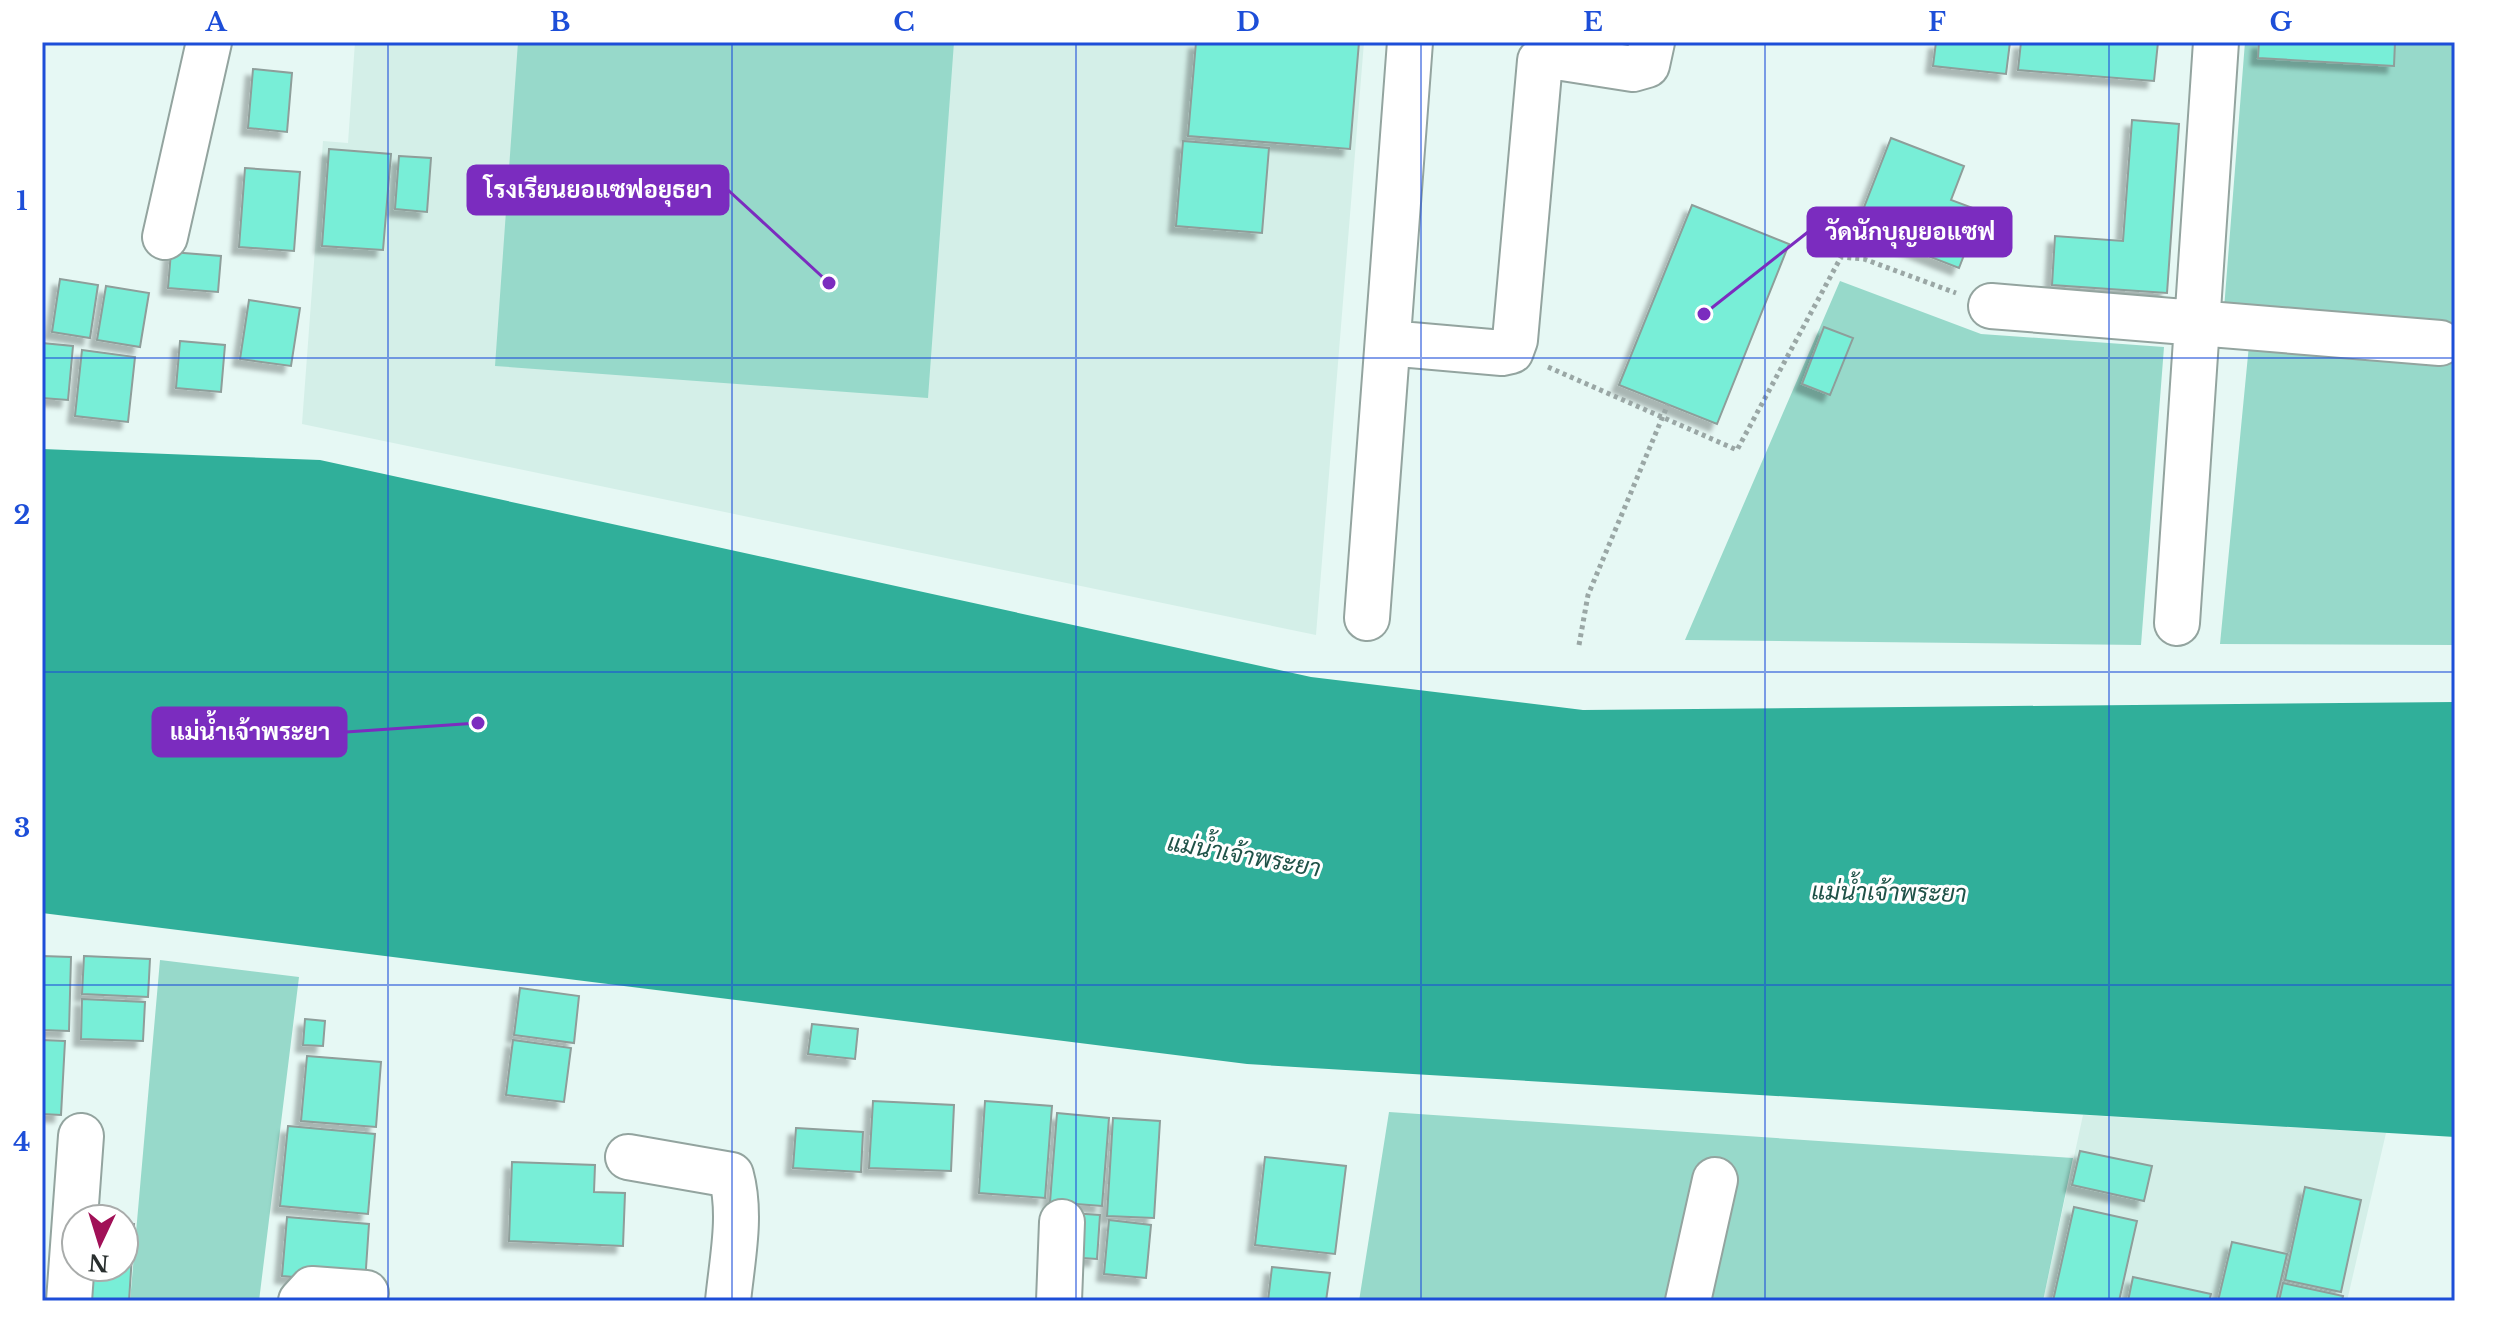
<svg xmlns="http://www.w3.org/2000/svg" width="2497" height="1343" viewBox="0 0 2497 1343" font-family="'Libre Baskerville',Sarabun,serif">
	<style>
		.built { fill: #d4efe8 }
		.green { fill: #97d9ca }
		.water { fill: #30af9a }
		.building { fill: #78eed7; stroke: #8e9e9a; stroke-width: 2; filter: url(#shadow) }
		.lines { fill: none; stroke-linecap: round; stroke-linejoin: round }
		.minor-casing { stroke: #93a49f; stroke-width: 48 }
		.path { stroke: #9aa7a5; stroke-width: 5; stroke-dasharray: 4 4; stroke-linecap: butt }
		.minor { stroke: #fff; stroke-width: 44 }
		.grid { fill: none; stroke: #1d4ed8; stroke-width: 2; stroke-opacity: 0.55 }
		.labels { text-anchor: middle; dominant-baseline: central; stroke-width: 6; stroke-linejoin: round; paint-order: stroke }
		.water-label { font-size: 24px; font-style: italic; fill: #1f5248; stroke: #fff }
		.leader { fill: none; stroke: #7b2cbf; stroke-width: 3 }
		.callout-dot { fill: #7b2cbf; stroke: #fff; stroke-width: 3 }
		.callout { fill: #7b2cbf; stroke: #7b2cbf; stroke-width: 3 }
		.callout-label { font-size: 24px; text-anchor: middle; font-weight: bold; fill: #fff }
		.neatline { fill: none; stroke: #1d4ed8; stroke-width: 3 }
		.grid-label { font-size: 26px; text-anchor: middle; font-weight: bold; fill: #1d4ed8 }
	</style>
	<defs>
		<filter id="shadow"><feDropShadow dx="-7" dy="7" stdDeviation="2" flood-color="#0004"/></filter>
	</defs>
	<rect width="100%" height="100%" fill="#e6f8f4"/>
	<path class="built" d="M 355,42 L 1364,42 L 1316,635 L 302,424 L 323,141 L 348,143 Z
		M 2083,1115 L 2386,1133 L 2347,1301 L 2043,1301 Z"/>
	<path class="green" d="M 518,42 L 954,42 L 928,398 L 495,366 Z
		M 2245,42 L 2455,42 L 2455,645 L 2220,644 L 2252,314 L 2224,309 Z
		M 1840,281 L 1981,334 L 2164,347 L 2141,645 L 1685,640 Z
		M 160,960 L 299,977 L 259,1301 L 130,1301 Z
		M 1389,1112 L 2073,1158 L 2043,1301 L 1359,1301 Z"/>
	<path class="water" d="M 42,449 L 320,460 L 1311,677 L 1583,710 L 2455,702 L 2455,1137 L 1247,1064 L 42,913 Z"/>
	<path class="building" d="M 1196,42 L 1359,42 L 1350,149 L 1188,136 Z
		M 1936,42 L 2010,42 L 2006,74 L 1933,66 Z
		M 2021,42 L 2158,42 L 2154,81 L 2018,70 Z
		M 2259,42 L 2395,42 L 2394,66 L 2258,58 Z
		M 253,69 L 292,73 L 287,132 L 248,128 Z
		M 2132,120 L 2179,124 L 2167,293 L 2052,285 L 2055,236 L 2123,241 Z
		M 1891,138 L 1964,166 L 1951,200 L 1981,211 L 1959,268 L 1856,228 Z
		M 1183,141 L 1269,148 L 1262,233 L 1176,226 Z
		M 329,149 L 391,154 L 383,250 L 322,246 Z
		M 399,156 L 431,158 L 427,212 L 395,209 Z
		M 245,168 L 300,172 L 294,251 L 239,247 Z
		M 1692,205 L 1789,244 L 1717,424 L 1619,385 Z
		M 171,252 L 221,256 L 218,292 L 168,288 Z
		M 60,279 L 98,285 L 90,338 L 52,332 Z
		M 106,286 L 149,293 L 140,347 L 97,340 Z
		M 249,300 L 300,308 L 291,366 L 240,359 Z
		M 1824,327 L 1853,338 L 1830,395 L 1802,384 Z
		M 180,341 L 225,345 L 221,392 L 176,388 Z
		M 42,343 L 73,346 L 68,400 L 42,398 Z
		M 82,350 L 135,357 L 128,422 L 75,416 Z
		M 42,956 L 71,957 L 69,1031 L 42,1030 Z
		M 84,956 L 150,959 L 148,997 L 82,994 Z
		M 520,988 L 579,996 L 574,1043 L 514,1035 Z
		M 82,999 L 145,1002 L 143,1041 L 81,1039 Z
		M 305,1019 L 325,1021 L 323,1046 L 303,1045 Z
		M 812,1024 L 858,1029 L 855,1059 L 808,1054 Z
		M 42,1040 L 65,1041 L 61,1115 L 42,1114 Z
		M 513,1040 L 571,1048 L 564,1102 L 506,1095 Z
		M 307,1056 L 381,1062 L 376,1127 L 301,1121 Z
		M 873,1101 L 954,1105 L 951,1171 L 869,1168 Z
		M 985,1101 L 1052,1106 L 1045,1198 L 979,1193 Z
		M 1057,1113 L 1109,1118 L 1102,1206 L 1050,1202 Z
		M 1113,1118 L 1160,1121 L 1154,1218 L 1107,1216 Z
		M 288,1126 L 375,1134 L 368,1214 L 280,1206 Z
		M 796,1128 L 863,1132 L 861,1172 L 793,1168 Z
		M 2080,1151 L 2152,1166 L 2144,1201 L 2072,1185 Z
		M 1265,1157 L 1346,1166 L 1335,1254 L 1255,1245 Z
		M 512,1162 L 595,1165 L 594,1192 L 625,1193 L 623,1246 L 509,1241 Z
		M 2305,1187 L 2361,1200 L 2341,1292 L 2285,1280 Z
		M 2074,1207 L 2137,1221 L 2119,1301 L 2053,1301 Z
		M 1071,1213 L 1100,1215 L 1097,1259 L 1067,1257 Z
		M 287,1217 L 369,1224 L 365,1283 L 282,1276 Z
		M 1109,1220 L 1151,1225 L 1146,1278 L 1104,1274 Z
		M 124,1224 L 134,1224 L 129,1301 L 73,1301 L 76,1267 L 124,1267 Z
		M 2232,1242 L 2287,1254 L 2276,1301 L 2218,1301 Z
		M 1272,1267 L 1330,1273 L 1326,1301 L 1268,1301 Z
		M 2133,1277 L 2211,1294 L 2209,1301 L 2128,1301 Z
		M 2283,1283 L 2343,1296 L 2342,1301 L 2279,1301 Z"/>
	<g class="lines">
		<defs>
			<path id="minor" d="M 165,237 L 209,42
				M 1991,306 L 2440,343
				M 1388,343 L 1502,353 L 1511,351 L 1515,340 L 1540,61 L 1550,56 L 1633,69 L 1647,65 L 1652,42
				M 1367,618 L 1410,42
				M 2177,623 L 2216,42
				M 628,1157 L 731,1175 C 742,1215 732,1260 728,1301
				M 69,1301 L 81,1136
				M 301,1301 L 312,1289 L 366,1293
				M 1059,1301 L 1062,1222
				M 1688,1301 L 1715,1180"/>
		</defs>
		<use href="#minor" class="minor-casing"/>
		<path class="path" d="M 1548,367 L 1737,450 L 1841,257 L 1864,259 L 1956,293
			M 1579,645 L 1588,595 L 1668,404"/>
		<use href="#minor" class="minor"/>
	</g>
	<path class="grid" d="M 388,42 L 388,1301M 732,42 L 732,1301M 1076,42 L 1076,1301M 1421,42 L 1421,1301M 1765,42 L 1765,1301M 2109,42 L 2109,1301M 42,358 L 2455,358M 42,672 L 2455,672M 42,985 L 2455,985"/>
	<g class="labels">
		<g class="water-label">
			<text transform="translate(1244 855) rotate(10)">แม่น้ำเจ้าพระยา</text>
			<text transform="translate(1889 892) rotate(1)">แม่น้ำเจ้าพระยา</text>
		</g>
	</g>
	<path class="leader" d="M829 283L728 190M1704 314L1808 232M478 723L346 732"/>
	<g class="callout-dot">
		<circle cx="829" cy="283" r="8"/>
		<circle cx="1704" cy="314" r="8"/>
		<circle cx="478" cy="723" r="8"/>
	</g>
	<g class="callout">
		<rect x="468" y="166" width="260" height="48" rx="8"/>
		<rect x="1808" y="208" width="203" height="48" rx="8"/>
		<rect x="153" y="708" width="193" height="48" rx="8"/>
	</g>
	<g class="callout-label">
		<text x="598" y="198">โรงเรียนยอแซฟอยุธยา</text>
		<text x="1910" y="240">วัดนักบุญยอแซฟ</text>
		<text x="250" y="740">แม่น้ำเจ้าพระยา</text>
	</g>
	<rect width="2497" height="1343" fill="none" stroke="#ffffff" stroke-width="88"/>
	<g transform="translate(100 1243) rotate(184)"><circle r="38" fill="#ffffff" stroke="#a9acab" stroke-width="2"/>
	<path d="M0-6L14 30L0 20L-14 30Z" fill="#a11057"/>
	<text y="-12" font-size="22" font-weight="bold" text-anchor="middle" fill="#292f2e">N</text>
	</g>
	<rect x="44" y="44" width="2409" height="1255" class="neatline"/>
	<g class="grid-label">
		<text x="216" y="31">A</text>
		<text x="560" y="31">B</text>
		<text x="904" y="31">C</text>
		<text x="1248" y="31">D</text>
		<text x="1593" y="31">E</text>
		<text x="1937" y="31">F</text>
		<text x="2281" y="31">G</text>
		<text x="22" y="210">1</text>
		<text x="22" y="524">2</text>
		<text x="22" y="837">3</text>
		<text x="22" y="1151">4</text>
	</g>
</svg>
